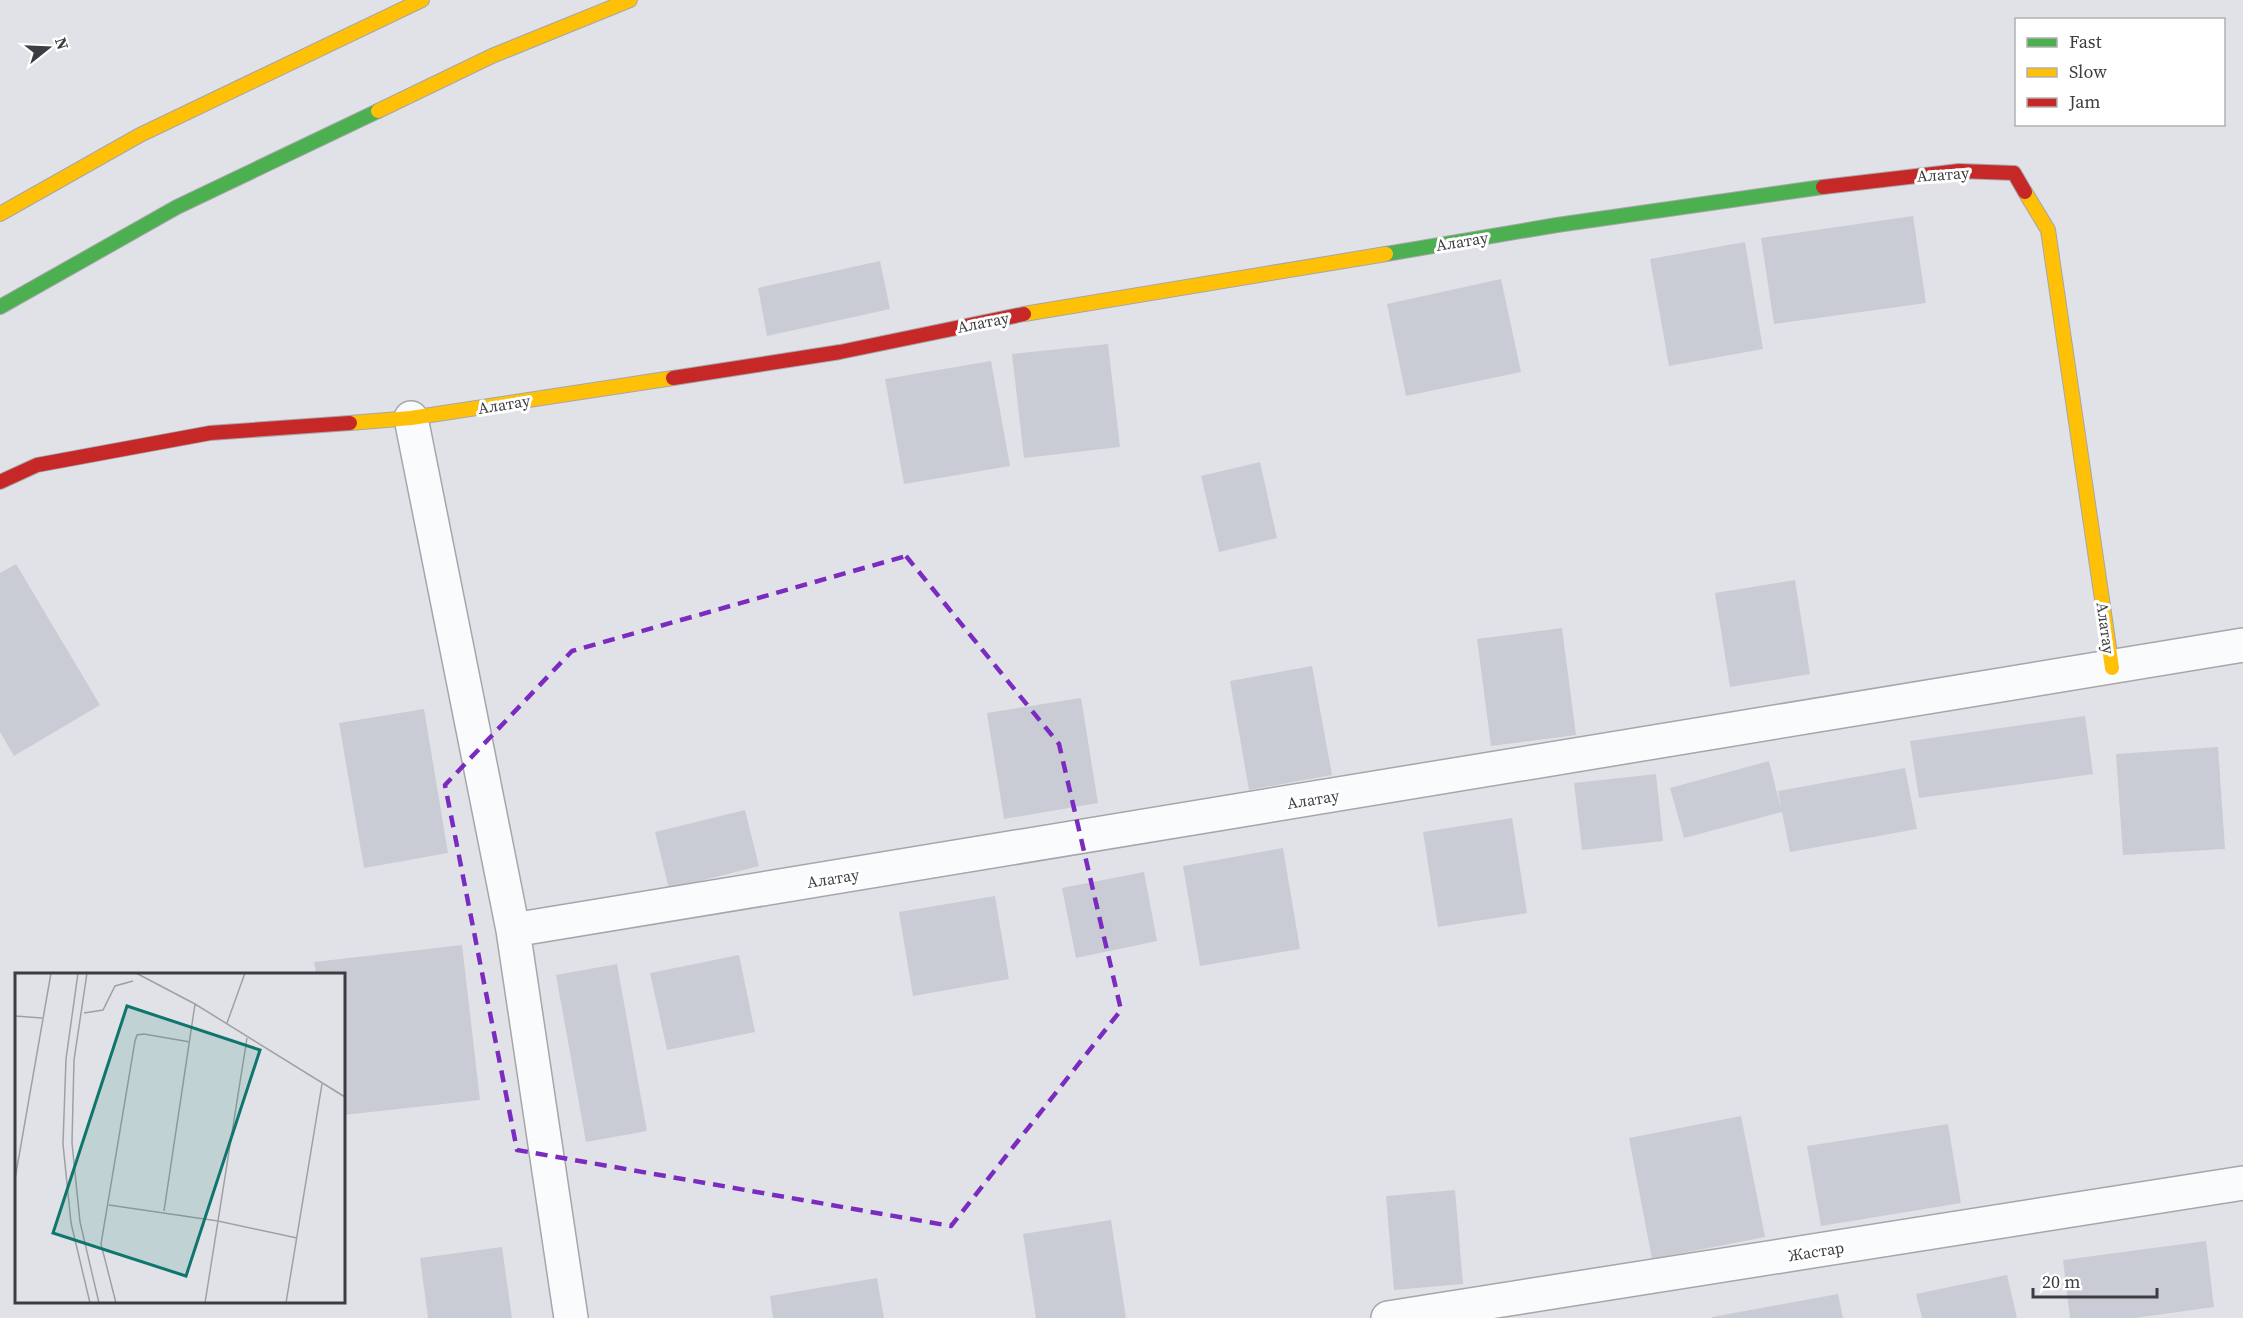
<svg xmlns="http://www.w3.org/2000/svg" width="2243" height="1318" viewBox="0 0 2243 1318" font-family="'Source Serif 4',serif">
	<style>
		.building { fill: #caccd5 }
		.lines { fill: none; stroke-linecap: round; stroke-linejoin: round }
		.street-casing { stroke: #a6a6aa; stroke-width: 36 }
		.fast-casing { stroke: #a6a6aa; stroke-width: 16 }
		.slow-casing { stroke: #a6a6aa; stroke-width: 16 }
		.jam-casing { stroke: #a6a6aa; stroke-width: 16 }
		.street { stroke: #fafbfc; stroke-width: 33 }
		.fast { stroke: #4caf50; stroke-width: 14 }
		.slow { stroke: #ffc107; stroke-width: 14 }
		.jam { stroke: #c62828; stroke-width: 14 }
		.marked { fill: none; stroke: #7b2cbf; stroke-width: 4.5; stroke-dasharray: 12 8; stroke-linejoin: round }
		.labels { text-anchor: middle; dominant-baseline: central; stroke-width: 6; stroke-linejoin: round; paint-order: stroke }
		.street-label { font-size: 16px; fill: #3c3d41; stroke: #fff }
		.inset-road { fill: none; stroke: #9fa0a5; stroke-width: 1.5 }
		.view { fill: #0f766e; fill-opacity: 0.15; stroke: #0f766e; stroke-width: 3 }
		.inset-edge { fill: none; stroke: #3c3d41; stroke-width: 3 }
	</style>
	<rect width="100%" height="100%" fill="#e1e2e8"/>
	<path class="building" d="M 1913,216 L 1926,303 L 1774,324 L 1761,238 Z
		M 1745,242 L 1763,349 L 1669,366 L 1650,259 Z
		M 880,261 L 890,309 L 767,336 L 758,288 Z
		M 1501,279 L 1521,372 L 1406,396 L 1387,304 Z
		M 1108,344 L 1120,447 L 1024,458 L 1012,354 Z
		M 991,361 L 1010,466 L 904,484 L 885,379 Z
		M 1260,462 L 1277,538 L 1219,552 L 1201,476 Z
		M 16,564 L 100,705 L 14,756 L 0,732 L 0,573 Z
		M 1795,580 L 1810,674 L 1730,687 L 1715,593 Z
		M 1562,628 L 1576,735 L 1491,746 L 1477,639 Z
		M 1312,666 L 1332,775 L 1249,790 L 1230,681 Z
		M 1081,698 L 1098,803 L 1004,819 L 987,713 Z
		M 424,709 L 448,853 L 364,868 L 339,723 Z
		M 2085,716 L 2093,774 L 1919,798 L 1910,741 Z
		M 2218,747 L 2225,849 L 2123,855 L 2116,754 Z
		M 1769,761 L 1781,809 L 1778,791 L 1905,768 L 1917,829 L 1790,852 L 1782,812 L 1684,838 L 1670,788 Z
		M 1656,774 L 1663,841 L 1582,850 L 1574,783 Z
		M 745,810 L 759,866 L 669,889 L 655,832 Z
		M 1512,818 L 1527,913 L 1438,927 L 1423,832 Z
		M 1283,848 L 1300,949 L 1200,966 L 1183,866 Z
		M 1144,872 L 1157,941 L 1076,958 L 1062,888 Z
		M 995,896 L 1009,979 L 913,996 L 899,912 Z
		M 462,945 L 480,1100 L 344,1115 L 344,974 L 316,974 L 314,962 Z
		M 739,955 L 755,1032 L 667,1050 L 650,973 Z
		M 617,964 L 647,1131 L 586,1142 L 556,975 Z
		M 1741,1116 L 1765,1237 L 1652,1259 L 1629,1138 Z
		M 1948,1124 L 1961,1203 L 1821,1226 L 1807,1146 Z
		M 1455,1190 L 1463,1284 L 1394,1290 L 1386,1196 Z
		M 1111,1220 L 1126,1318 L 1036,1318 L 1023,1234 Z
		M 2206,1241 L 2214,1307 L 2135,1318 L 2070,1318 L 2063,1260 Z
		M 502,1247 L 512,1318 L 428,1318 L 420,1258 Z
		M 2007,1275 L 2017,1318 L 1922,1318 L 1916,1294 Z
		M 877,1278 L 884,1318 L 773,1318 L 770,1296 Z
		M 1838,1294 L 1843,1318 L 1712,1318 L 1712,1317 Z"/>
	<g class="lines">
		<defs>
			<path id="street" d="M 411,418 L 513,930 L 571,1318
				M 513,930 L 2243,645
				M 1388,1318 L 2243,1183"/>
			<path id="fast" d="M 1386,254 L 1557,225 L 1823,187
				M 0,307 L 177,207 L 378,111"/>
			<path id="slow" d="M 378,111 L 492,56 L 630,0
				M 2025,192 L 2048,230 L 2112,668
				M 0,214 L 140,135 L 422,0
				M 1024,314 L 1386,254
				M 350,423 L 411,418 L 673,378"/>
			<path id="jam" d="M 1823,187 L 1959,171 L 2014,173 L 2025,192
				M 673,378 L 840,352 L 1024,314
				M 0,482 L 37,465 L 210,433 L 350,423"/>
		</defs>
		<use href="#street" class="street-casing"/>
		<use href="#fast" class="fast-casing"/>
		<use href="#slow" class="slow-casing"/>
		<use href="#jam" class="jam-casing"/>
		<use href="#street" class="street"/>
		<use href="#fast" class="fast"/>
		<use href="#slow" class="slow"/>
		<use href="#jam" class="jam"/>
	</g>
	<path class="marked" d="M 906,556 L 1059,744 L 1121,1010 L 951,1226 L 517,1150 L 445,785 L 572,651 Z"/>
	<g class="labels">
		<g class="street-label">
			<text transform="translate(1943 174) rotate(-4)">Алатау</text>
			<text transform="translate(1462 241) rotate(-9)">Алатау</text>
			<text transform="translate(983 322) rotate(-11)">Алатау</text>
			<text transform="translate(504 404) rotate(-9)">Алатау</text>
			<text transform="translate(2106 628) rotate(82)">Алатау</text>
			<text transform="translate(1313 799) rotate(-9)">Алатау</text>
			<text transform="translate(833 878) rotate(-9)">Алатау</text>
			<text transform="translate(1816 1251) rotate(-9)">Жастар</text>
		</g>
	</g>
	<g transform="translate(15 973)">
		<rect width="330" height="330" fill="#e1e2e8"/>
		<path class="inset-road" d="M 63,0 L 51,86 L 48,171 L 56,250 L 75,330M 72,0 L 59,87 L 57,170 L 65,249 L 84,330M 121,0 L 180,31 L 330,124M 69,40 L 88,37 L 100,13 L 118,8M 0,43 L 27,45M 212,50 L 230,0M 0,206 L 36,0M 94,232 L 203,248 L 282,265M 149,238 L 180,31M 101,330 L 86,271 L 120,68 L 122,62 L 129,61 L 175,69M 190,330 L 232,65M 271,330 L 307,111"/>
		<path class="view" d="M 112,33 L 245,77 L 171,303 L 38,260 Z"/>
		<rect width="330" height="330" class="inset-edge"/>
	</g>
	<rect x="2015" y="18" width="210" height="108" fill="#ffffff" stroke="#b1b1b3" stroke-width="1.5"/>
	<rect x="2027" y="38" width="30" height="9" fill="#4caf50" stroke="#b1b1b3" stroke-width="1.5"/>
	<text x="2069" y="48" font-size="18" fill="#3c3d41">Fast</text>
	<rect x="2027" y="68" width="30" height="9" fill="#ffc107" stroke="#b1b1b3" stroke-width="1.5"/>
	<text x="2069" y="78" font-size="18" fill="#3c3d41">Slow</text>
	<rect x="2027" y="98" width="30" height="9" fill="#c62828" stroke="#b1b1b3" stroke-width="1.5"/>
	<text x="2069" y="108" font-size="18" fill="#3c3d41">Jam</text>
	<g transform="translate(48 48) rotate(72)" stroke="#ffffff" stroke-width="4.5" paint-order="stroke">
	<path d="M0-4.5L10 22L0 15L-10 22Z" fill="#3c3d41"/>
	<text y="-9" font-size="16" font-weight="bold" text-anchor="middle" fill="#3c3d41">N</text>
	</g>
	<path d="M2033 1288v9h124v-9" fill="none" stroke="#3c3d41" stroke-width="3"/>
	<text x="2042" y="1288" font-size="18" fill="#3c3d41" stroke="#ffffff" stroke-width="4.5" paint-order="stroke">20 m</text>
</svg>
